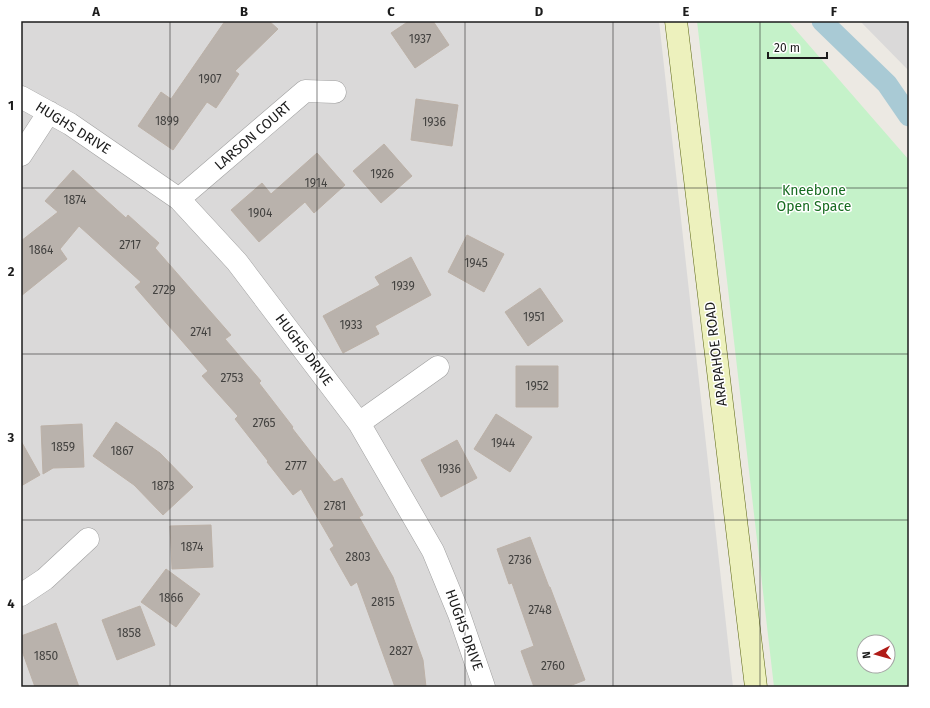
<svg xmlns="http://www.w3.org/2000/svg" width="930" height="708" viewBox="0 0 930 708" font-family="'Fira Sans',sans-serif">
	<style>
		.residential { fill: #dad9d9 }
		.park { fill: #c5f2c9; fill-rule: evenodd }
		.lines { fill: none; stroke-linecap: round; stroke-linejoin: round }
		.canal { stroke: #a9cad5; stroke-width: 21 }
		.building { fill: #b9b2ac; stroke: #bcb1a7 }
		.minor-casing { stroke: #a0a0a0; stroke-width: 23 }
		.secondary-casing { stroke: #5a6512; stroke-width: 23 }
		.minor { stroke: #fff; stroke-width: 22 }
		.secondary { stroke: #edf1bd; stroke-width: 22 }
		.grid { fill: none; stroke: #1c1c1c; stroke-width: 1; stroke-opacity: 0.55 }
		.labels { text-anchor: middle; dominant-baseline: central; stroke-width: 3; stroke-linejoin: round; paint-order: stroke }
		.number-label { font-size: 12px; fill: #434240 }
		.street-label { font-size: 14px; fill: #1c1c1c; stroke: #fff }
		.park-label { font-size: 14px; fill: #186c21; stroke: #fff }
		.neatline { fill: none; stroke: #1c1c1c; stroke-width: 1.5 }
		.grid-label { font-size: 13px; text-anchor: middle; font-weight: bold; fill: #1c1c1c }
	</style>
	<rect width="100%" height="100%" fill="#ece9e3"/>
	<path class="residential" d="M 21,21 L 659,21 L 733,687 L 21,687 Z
		M 860,21 L 909,21 L 909,71 Z"/>
	<path class="park" d="M 697,21 L 788,21 L 909,160 L 909,687 L 774,687 ZM 864,642 L 888,642 L 888,666 L 864,666 Z"/>
	<g class="lines">
		<path class="canal" d="M 822,21 L 887,84 L 909,116"/>
	</g>
	<path class="building" d="M 225,21 L 269,21 L 278,29 L 235,71 L 239,74 L 216,108 L 207,102 L 173,150 L 138,126 L 161,92 L 171,99 Z
		M 409,21 L 433,21 L 449,45 L 415,68 L 391,33 Z
		M 416,99 L 458,105 L 452,146 L 411,140 Z
		M 384,144 L 412,176 L 381,203 L 353,171 Z
		M 317,153 L 345,185 L 314,213 L 305,202 L 259,242 L 231,210 L 262,183 L 271,194 Z
		M 73,170 L 126,218 L 128,215 L 159,243 L 155,248 L 231,335 L 225,339 L 261,381 L 259,383 L 293,427 L 292,428 L 334,482 L 342,478 L 363,515 L 359,517 L 393,577 L 423,660 L 426,687 L 395,687 L 357,582 L 351,586 L 330,549 L 334,546 L 301,489 L 293,495 L 267,462 L 268,461 L 235,419 L 238,416 L 202,376 L 208,371 L 135,287 L 141,282 L 79,226 L 60,249 L 67,259 L 21,296 L 21,241 L 58,212 L 45,201 Z
		M 467,235 L 504,254 L 484,292 L 448,272 Z
		M 411,257 L 431,295 L 375,326 L 379,334 L 343,353 L 323,316 L 380,285 L 375,277 Z
		M 540,288 L 563,321 L 528,346 L 505,312 Z
		M 516,366 L 558,366 L 558,407 L 516,407 Z
		M 496,414 L 532,437 L 510,472 L 474,449 Z
		M 116,422 L 160,453 L 193,487 L 163,515 L 134,485 L 93,456 Z
		M 82,424 L 84,467 L 53,468 L 43,474 L 41,426 Z
		M 457,440 L 477,478 L 441,497 L 421,460 Z
		M 21,441 L 40,475 L 21,486 Z
		M 211,525 L 213,567 L 172,569 L 170,526 Z
		M 530,537 L 549,587 L 550,587 L 585,680 L 567,687 L 534,687 L 521,651 L 534,646 L 512,583 L 509,584 L 497,549 Z
		M 166,569 L 200,594 L 176,627 L 141,602 Z
		M 140,606 L 155,645 L 117,660 L 102,620 Z
		M 56,623 L 79,687 L 35,687 L 21,648 L 21,636 Z"/>
	<g class="lines">
		<defs>
			<path id="minor" d="M 21,97 L 70,124 L 179,199 L 237,262 L 359,423 L 433,551 L 459,614 L 484,687
				M 21,155 L 49,112
				M 179,199 L 305,91 L 335,92
				M 359,423 L 438,367
				M 21,595 L 45,579 L 88,539"/>
			<path id="secondary" d="M 676,21 L 756,687"/>
		</defs>
		<use href="#minor" class="minor-casing"/>
		<use href="#secondary" class="secondary-casing"/>
		<use href="#minor" class="minor"/>
		<use href="#secondary" class="secondary"/>
	</g>
	<path class="grid" d="M 170,21 L 170,687M 317,21 L 317,687M 465,21 L 465,687M 613,21 L 613,687M 760,21 L 760,687M 21,188 L 909,188M 21,354 L 909,354M 21,520 L 909,520"/>
	<g class="labels">
		<g class="number-label">
			<text x="420" y="39">1937</text>
			<text x="210" y="79">1907</text>
			<text x="167" y="121">1899</text>
			<text x="434" y="122">1936</text>
			<text x="382" y="174">1926</text>
			<text x="316" y="183">1914</text>
			<text x="75" y="200">1874</text>
			<text x="260" y="213">1904</text>
			<text x="130" y="245">2717</text>
			<text x="41" y="250">1864</text>
			<text x="476" y="263">1945</text>
			<text x="403" y="286">1939</text>
			<text x="164" y="290">2729</text>
			<text x="534" y="317">1951</text>
			<text x="351" y="325">1933</text>
			<text x="201" y="332">2741</text>
			<text x="232" y="378">2753</text>
			<text x="537" y="386">1952</text>
			<text x="264" y="423">2765</text>
			<text x="503" y="443">1944</text>
			<text x="63" y="447">1859</text>
			<text x="122" y="451">1867</text>
			<text x="296" y="466">2777</text>
			<text x="449" y="469">1936</text>
			<text x="163" y="486">1873</text>
			<text x="335" y="506">2781</text>
			<text x="192" y="547">1874</text>
			<text x="358" y="557">2803</text>
			<text x="520" y="560">2736</text>
			<text x="171" y="598">1866</text>
			<text x="383" y="602">2815</text>
			<text x="540" y="610">2748</text>
			<text x="129" y="633">1858</text>
			<text x="401" y="651">2827</text>
			<text x="46" y="656">1850</text>
			<text x="553" y="666">2760</text>
		</g>
		<g class="street-label">
			<text transform="translate(73 128) rotate(32)">HUGHS DRIVE</text>
			<text transform="translate(253 136) rotate(-41)">LARSON COURT</text>
			<text transform="translate(304 350) rotate(53)">HUGHS DRIVE</text>
			<text transform="translate(716 354) rotate(-97)">ARAPAHOE ROAD</text>
			<text transform="translate(464 630) rotate(70)">HUGHS DRIVE</text>
		</g>
		<g class="park-label">
			<text x="814" y="190">Kneebone<tspan x="814" dy="16">Open Space</tspan></text>
		</g>
	</g>
	<rect width="930" height="708" fill="none" stroke="#ffffff" stroke-width="44"/>
	<g transform="translate(876 654) rotate(264)"><circle r="19" fill="#ffffff" stroke="#a4a4a4"/>
	<path d="M0-3L7 15L0 10L-7 15Z" fill="#b01c18"/>
	<text y="-6" font-size="11" font-weight="bold" text-anchor="middle" fill="#1c1c1c">N</text>
	</g>
	<path d="M768 52v6h59v-6" fill="none" stroke="#1c1c1c" stroke-width="2"/>
	<text x="774" y="52" font-size="12" fill="#1c1c1c" stroke="#ffffff" stroke-width="3" paint-order="stroke">20 m</text>
	<rect x="22" y="22" width="886" height="664" class="neatline"/>
	<g class="grid-label">
		<text x="96" y="16">A</text>
		<text x="244" y="16">B</text>
		<text x="391" y="16">C</text>
		<text x="539" y="16">D</text>
		<text x="686" y="16">E</text>
		<text x="834" y="16">F</text>
		<text x="11" y="110">1</text>
		<text x="11" y="276">2</text>
		<text x="11" y="442">3</text>
		<text x="11" y="608">4</text>
	</g>
</svg>
